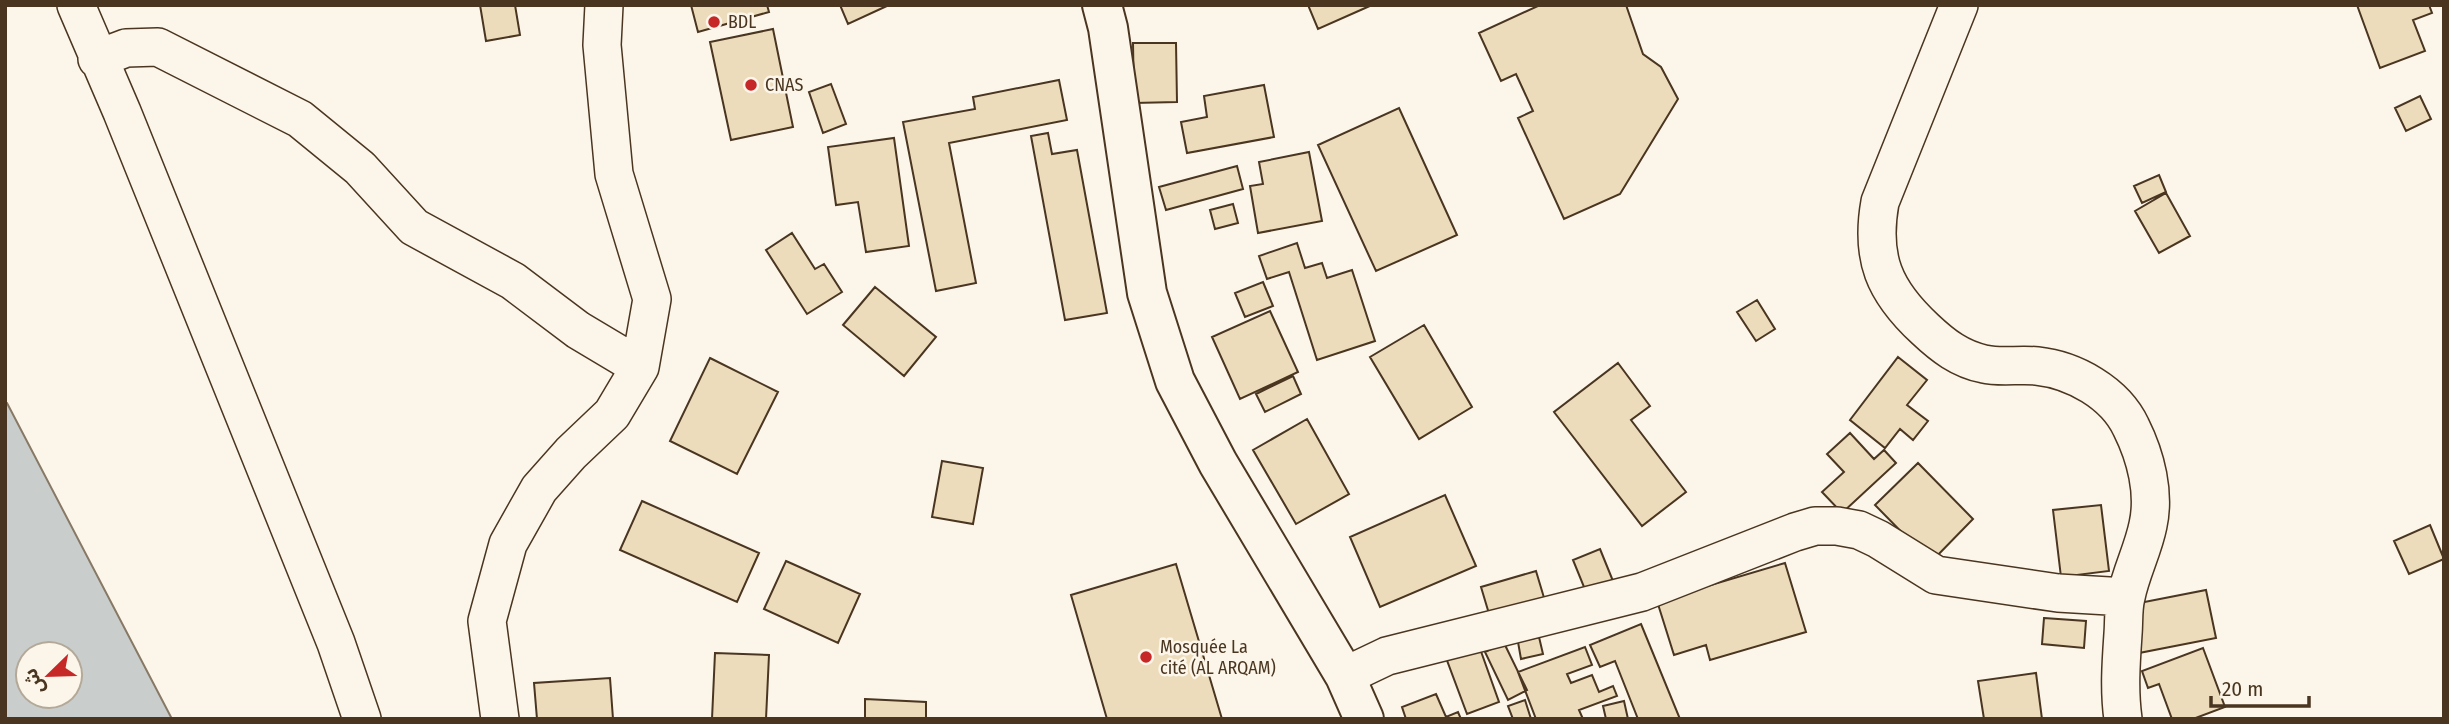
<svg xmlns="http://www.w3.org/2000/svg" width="2449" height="724" viewBox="0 0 2449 724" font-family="'Fira Sans Condensed','Noto Sans Arabic',sans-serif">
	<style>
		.water { fill: #c9cecd; stroke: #887966; stroke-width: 2; fill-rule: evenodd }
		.building { fill: #ecdcbc; stroke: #4a3520; stroke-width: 2 }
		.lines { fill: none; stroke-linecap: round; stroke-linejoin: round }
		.minor-casing { stroke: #4a3520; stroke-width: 40 }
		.major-casing { stroke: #4a3520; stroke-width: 42 }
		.minor { stroke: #fbf6e9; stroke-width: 37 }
		.major { stroke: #fbf6e9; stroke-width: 38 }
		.poi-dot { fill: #c62828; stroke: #fbf6e9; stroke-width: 2.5 }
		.labels { text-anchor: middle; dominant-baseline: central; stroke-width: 5; stroke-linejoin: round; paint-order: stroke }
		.poi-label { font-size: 18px; fill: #4a3520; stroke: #fbf6e9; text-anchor: start }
	</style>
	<rect width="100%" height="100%" fill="#fbf6e9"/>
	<path class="water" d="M 5,402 L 7,403 L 172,719 L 5,719 ZM 28,654 L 70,654 L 70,696 L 28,696 Z"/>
	<path class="building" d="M 480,5 L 515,5 L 520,35 L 486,41 Z
		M 691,5 L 767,5 L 769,12 L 698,32 Z
		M 840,5 L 889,5 L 848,24 Z
		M 1308,5 L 1372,5 L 1318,29 Z
		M 1540,5 L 1626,5 L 1643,54 L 1661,67 L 1678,99 L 1620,194 L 1564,219 L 1518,118 L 1533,111 L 1516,74 L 1501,81 L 1479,33 Z
		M 2357,5 L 2429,5 L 2432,13 L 2413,20 L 2425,51 L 2380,68 Z
		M 773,29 L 793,127 L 731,140 L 710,42 Z
		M 1133,43 L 1176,43 L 1177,102 L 1134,103 Z
		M 1059,80 L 1067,120 L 949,143 L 976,283 L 936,291 L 903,122 L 975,109 L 973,97 Z
		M 831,84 L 846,124 L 823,133 L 809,92 Z
		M 1264,85 L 1274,137 L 1187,153 L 1181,122 L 1207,117 L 1204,96 Z
		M 2420,96 L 2431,119 L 2406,131 L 2395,108 Z
		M 1399,108 L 1457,235 L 1376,271 L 1318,145 Z
		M 1048,133 L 1052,154 L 1077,150 L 1107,313 L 1065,320 L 1031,136 Z
		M 894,138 L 909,246 L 866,252 L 858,202 L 836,205 L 828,147 Z
		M 1309,152 L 1322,221 L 1258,233 L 1250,186 L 1263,184 L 1259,162 Z
		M 1237,166 L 1243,189 L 1166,210 L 1159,187 Z
		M 2159,175 L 2166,192 L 2142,203 L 2134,186 Z
		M 2166,193 L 2190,236 L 2159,253 L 2135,211 Z
		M 1233,204 L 1238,223 L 1215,229 L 1210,210 Z
		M 792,233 L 815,269 L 824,264 L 842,292 L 807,314 L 766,250 Z
		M 1297,243 L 1305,268 L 1322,263 L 1327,278 L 1352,270 L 1375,341 L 1317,360 L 1289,272 L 1267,279 L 1259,256 Z
		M 1263,282 L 1273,306 L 1245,317 L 1235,293 Z
		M 875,287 L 936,337 L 904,376 L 843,325 Z
		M 1757,300 L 1775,329 L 1756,341 L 1737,312 Z
		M 1270,311 L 1298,372 L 1240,399 L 1212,337 Z
		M 1424,325 L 1472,407 L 1419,439 L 1370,357 Z
		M 1898,357 L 1927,380 L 1907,405 L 1928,421 L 1913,440 L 1900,429 L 1885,448 L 1850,420 Z
		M 710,358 L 778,392 L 737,474 L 670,441 Z
		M 1618,363 L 1650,406 L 1631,420 L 1686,492 L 1642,526 L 1554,412 Z
		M 1293,376 L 1301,394 L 1265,412 L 1256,394 Z
		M 1307,419 L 1349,494 L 1296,524 L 1253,450 Z
		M 1850,433 L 1874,459 L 1884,450 L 1896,463 L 1842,513 L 1822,492 L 1844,472 L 1827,454 Z
		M 942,461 L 983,468 L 973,524 L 932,517 Z
		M 1918,463 L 1973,519 L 1931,562 L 1875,505 Z
		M 1445,495 L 1476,566 L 1380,607 L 1350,537 Z
		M 642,501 L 759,553 L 737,602 L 620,550 Z
		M 2101,505 L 2109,571 L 2061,577 L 2053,510 Z
		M 2430,525 L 2444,559 L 2409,574 L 2394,541 Z
		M 1600,549 L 1613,581 L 1586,592 L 1573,560 Z
		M 786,561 L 860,594 L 838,643 L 764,609 Z
		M 1785,563 L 1806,632 L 1710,660 L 1706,645 L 1674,655 L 1657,601 Z
		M 1176,564 L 1222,719 L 1107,719 L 1071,595 Z
		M 1536,571 L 1545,601 L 1490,617 L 1481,587 Z
		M 2206,590 L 2216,638 L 2139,653 L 2129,605 Z
		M 2044,618 L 2086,621 L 2084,648 L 2042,644 Z
		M 1641,624 L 1680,719 L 1638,719 L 1615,661 L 1600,667 L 1590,645 Z
		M 1539,637 L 1543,654 L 1521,659 L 1518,642 Z
		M 1478,643 L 1499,702 L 1467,714 L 1445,655 Z
		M 1504,643 L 1527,690 L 1508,700 L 1485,652 Z
		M 1585,647 L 1592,665 L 1567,674 L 1571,683 L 1592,675 L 1599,692 L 1613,686 L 1617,696 L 1579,710 L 1583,719 L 1536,719 L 1518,672 Z
		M 2203,648 L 2225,707 L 2193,719 L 2172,719 L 2159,684 L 2148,688 L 2142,671 Z
		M 715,653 L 769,655 L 766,719 L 712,719 Z
		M 2036,673 L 2042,719 L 1984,719 L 1978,681 Z
		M 610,678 L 613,719 L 537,719 L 534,683 Z
		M 1436,694 L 1446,717 L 1458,712 L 1461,719 L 1406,719 L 1402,707 Z
		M 865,699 L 926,702 L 926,719 L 865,719 Z
		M 1525,700 L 1531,719 L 1513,719 L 1508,706 Z
		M 1624,701 L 1628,719 L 1606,719 L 1603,706 Z"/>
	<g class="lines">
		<defs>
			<path id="minor" d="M 76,5 L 122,112 L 336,643 L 362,719
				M 1959,5 L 1880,202 C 1870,258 1884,291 1925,329 C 1943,346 1960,359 1984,364 C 2001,368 2019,364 2037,366 C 2074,370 2115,393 2131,427 C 2146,457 2155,493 2148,525 C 2143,550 2131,572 2126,597 C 2123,608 2124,622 2123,634 C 2121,663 2119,690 2123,719
				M 97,59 L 126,48 L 158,47 L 300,119 L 360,168 L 414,227 L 513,281 L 578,330 L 640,367
				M 1345,676 L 1387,656 L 1642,592 L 1795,532 L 1815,526 L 1837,526 L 1859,530 L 1878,539 L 1936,575 L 2058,593 L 2126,597
				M 500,719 L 487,621 L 508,544 L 539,489 L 571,453 L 612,414 L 640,367 L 652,299 L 614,174 L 602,45 L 604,5"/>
			<path id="major" d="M 1102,5 L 1108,28 L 1147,293 L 1175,381 L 1218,463 L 1345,676 L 1364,719"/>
		</defs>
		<use href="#minor" class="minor-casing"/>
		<use href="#major" class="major-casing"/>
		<use href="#minor" class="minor"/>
		<use href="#major" class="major"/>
	</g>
	<g class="poi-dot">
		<circle cx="714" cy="22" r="7"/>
		<circle cx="751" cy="85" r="7"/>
		<circle cx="1146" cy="657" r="7"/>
	</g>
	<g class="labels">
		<g class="poi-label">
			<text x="728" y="22">BDL</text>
			<text x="765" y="85">CNAS</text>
			<text x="1160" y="647">Mosquée La<tspan x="1160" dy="21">cité (AL ARQAM)</tspan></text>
		</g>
	</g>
	<rect width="2449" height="724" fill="none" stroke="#4a3520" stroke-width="14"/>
	<g transform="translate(49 675) rotate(247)"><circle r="33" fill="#fbf6e9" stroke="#b4a999" stroke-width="2"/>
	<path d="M0-5L12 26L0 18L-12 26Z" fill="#c62828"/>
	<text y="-10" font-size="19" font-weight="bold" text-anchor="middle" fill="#4a3520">ش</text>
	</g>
	<path d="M2211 696v10h98v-10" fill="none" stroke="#4a3520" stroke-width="3.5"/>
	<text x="2222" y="696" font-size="21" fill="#4a3520" stroke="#fbf6e9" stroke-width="5" paint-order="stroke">20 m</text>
</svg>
